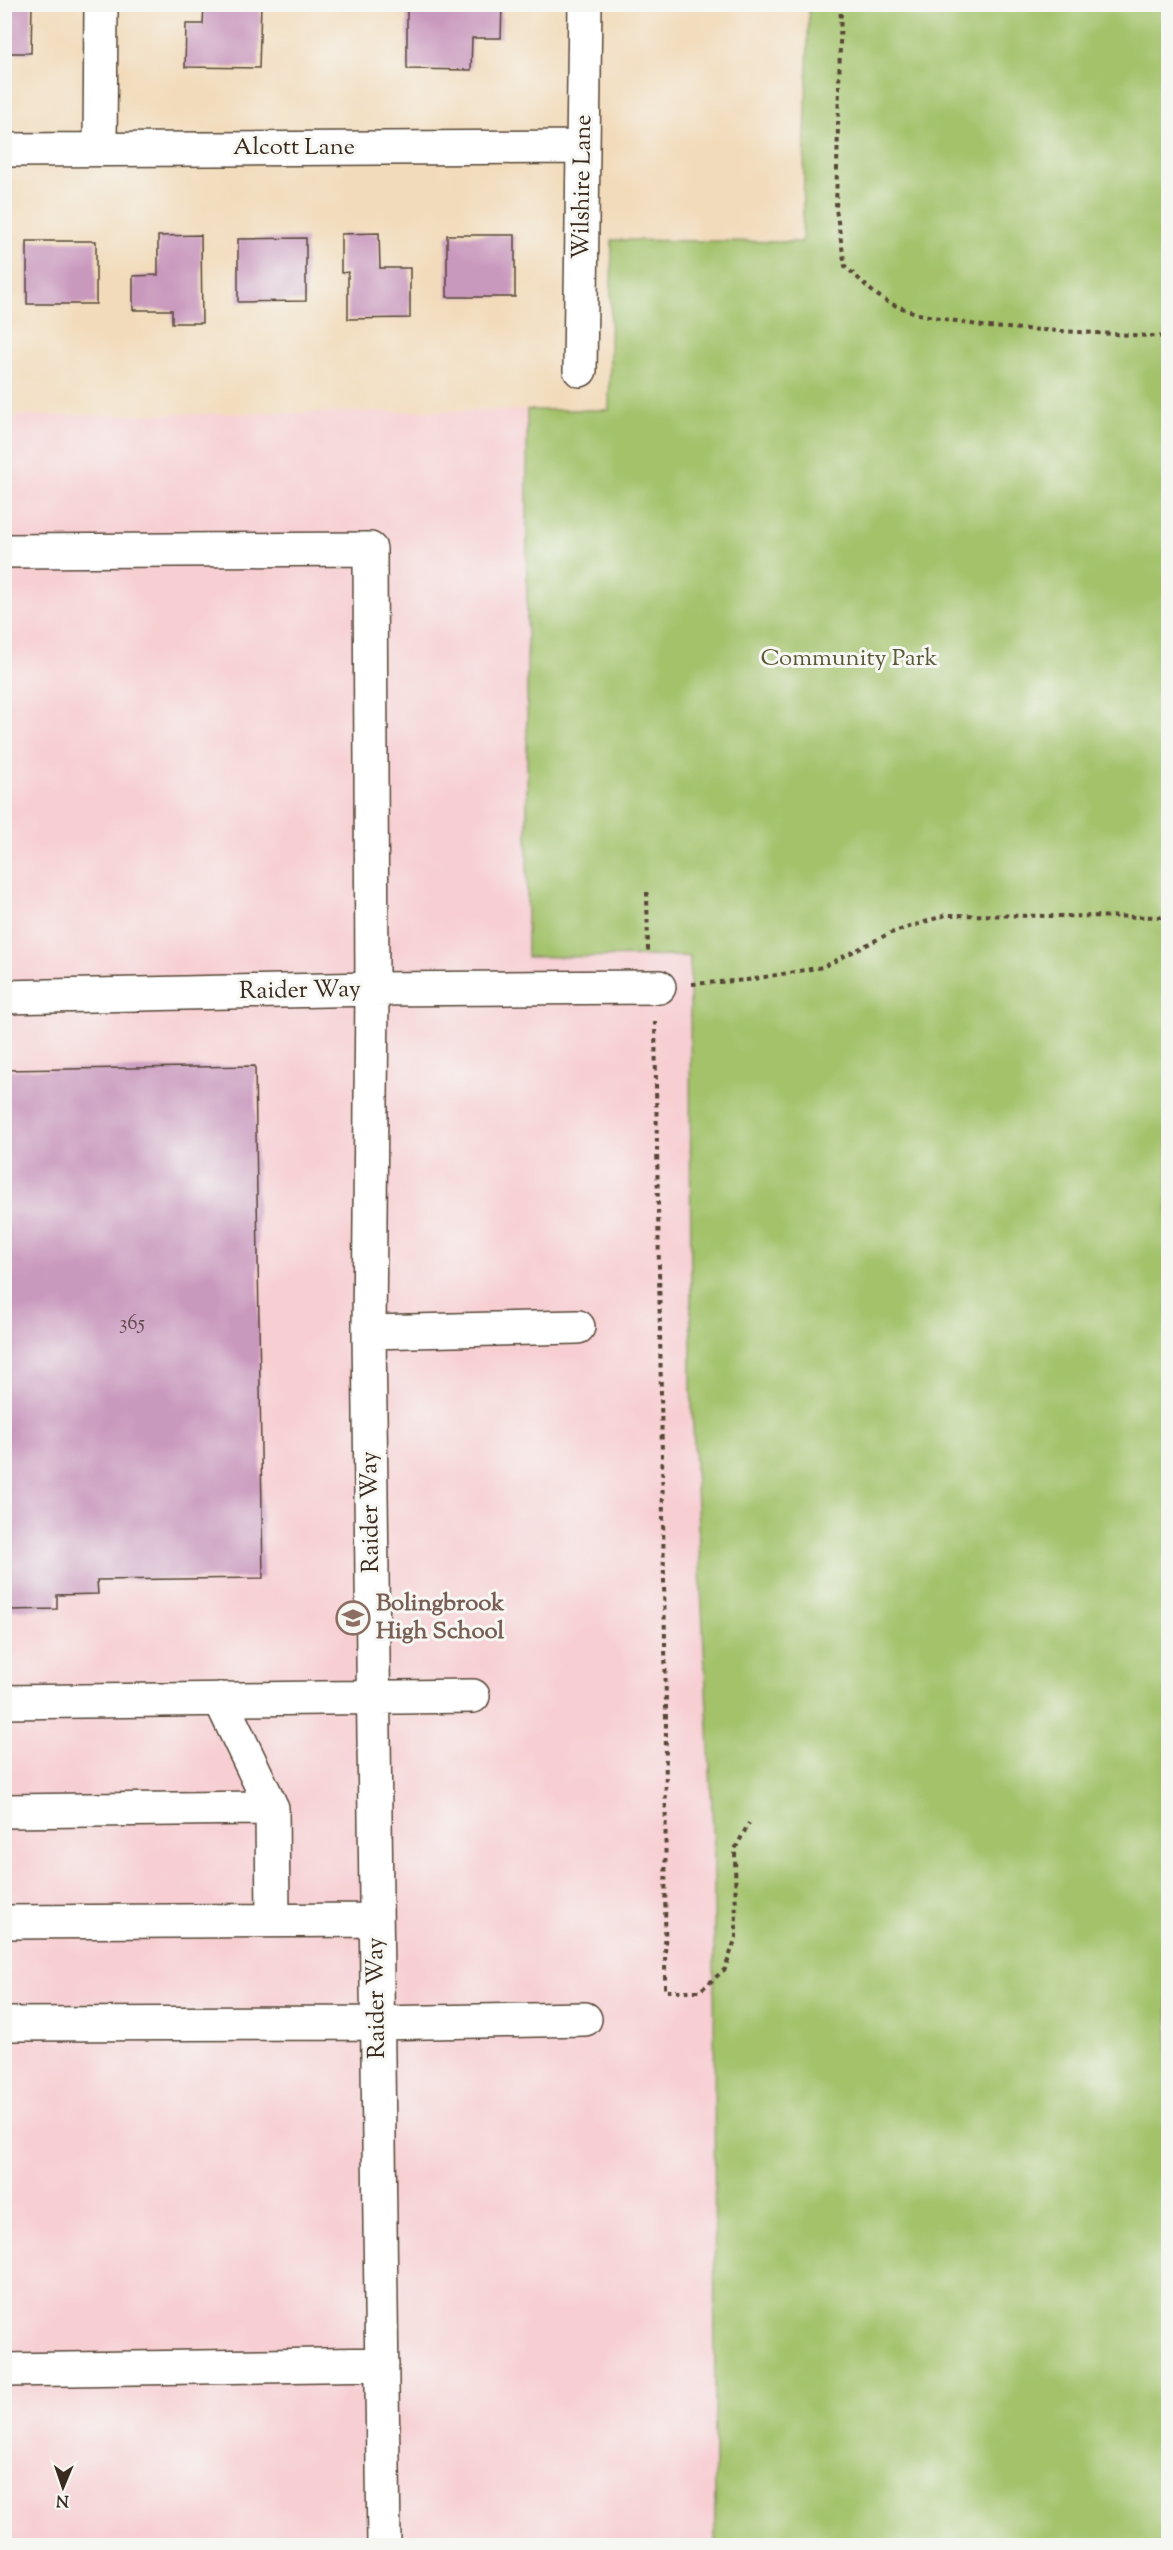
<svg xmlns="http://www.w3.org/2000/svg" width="1173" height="2550" viewBox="0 0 1173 2550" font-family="'Sorts Mill Goudy',serif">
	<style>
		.built { fill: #f7cfd3 }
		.green { fill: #a3c26a; stroke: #6f7644; stroke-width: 1.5 }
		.building { fill: #c998bd }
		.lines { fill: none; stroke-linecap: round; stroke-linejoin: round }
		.minor-casing { stroke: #564536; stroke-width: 36 }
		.path { stroke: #564536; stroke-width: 4; stroke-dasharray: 4.5 4.5; stroke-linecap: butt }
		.minor { stroke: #fff; stroke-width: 33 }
		.labels { text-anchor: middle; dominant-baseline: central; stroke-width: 6; stroke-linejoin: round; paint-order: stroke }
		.number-label { font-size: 21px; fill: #5e4646 }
		.street-label { font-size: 24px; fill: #3b2a1e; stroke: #f6f6f2 }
		.park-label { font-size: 24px; fill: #5a5835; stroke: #f6f6f2 }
		.education-label { font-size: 24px; font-weight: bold; fill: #785e54; stroke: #f6f6f2; text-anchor: start }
	</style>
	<rect width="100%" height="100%" fill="#f6f6f2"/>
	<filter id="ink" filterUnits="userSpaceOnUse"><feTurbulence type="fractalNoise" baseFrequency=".0167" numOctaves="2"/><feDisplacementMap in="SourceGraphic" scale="12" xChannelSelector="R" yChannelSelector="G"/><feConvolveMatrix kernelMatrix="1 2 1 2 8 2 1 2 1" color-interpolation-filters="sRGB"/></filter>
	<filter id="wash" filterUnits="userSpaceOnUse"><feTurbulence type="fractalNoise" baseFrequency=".008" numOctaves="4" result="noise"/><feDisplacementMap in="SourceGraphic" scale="24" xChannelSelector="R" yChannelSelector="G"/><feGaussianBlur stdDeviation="1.35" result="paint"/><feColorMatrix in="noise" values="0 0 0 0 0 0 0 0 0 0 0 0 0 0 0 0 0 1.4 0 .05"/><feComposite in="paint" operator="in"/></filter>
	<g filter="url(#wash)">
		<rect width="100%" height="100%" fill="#f2dbbb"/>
		<path class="built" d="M 527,410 L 527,957 L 690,955 L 691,1386 L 714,1850 L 715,2545 L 5,2545 L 4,416 Z"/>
		<path class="green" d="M 809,5 L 1168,5 L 1168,2545 L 715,2545 L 714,1850 L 691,1386 L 690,956 L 527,957 L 527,410 L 609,410 L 612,240 L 802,242 Z"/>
		<g id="blocks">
			<path class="building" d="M 4,4 L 32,4 L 31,53 L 4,53 Z
				M 204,4 L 261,4 L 259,68 L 185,67 L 186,24 L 203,24 Z
				M 462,4 L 502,4 L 501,38 L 472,38 L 471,70 L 407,69 L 407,10 L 462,10 Z
				M 379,233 L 380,268 L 410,268 L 410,318 L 348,319 L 348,272 L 341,273 L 341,234 Z
				M 201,235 L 202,323 L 172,323 L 172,310 L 133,310 L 133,276 L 158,275 L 158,236 Z
				M 447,235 L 515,235 L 515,297 L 447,297 Z
				M 306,238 L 306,301 L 238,302 L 238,239 Z
				M 27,241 L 96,241 L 96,304 L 27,304 Z
				M 255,1066 L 263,1578 L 97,1580 L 98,1594 L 57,1595 L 57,1609 L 9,1610 L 9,1625 L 4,1625 L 4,1070 Z"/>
		</g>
	</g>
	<g filter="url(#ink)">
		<use href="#blocks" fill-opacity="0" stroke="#564536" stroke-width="1.5"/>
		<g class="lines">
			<defs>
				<path id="minor" d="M 100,149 L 101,4
					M 4,150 L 583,147
					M 580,370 L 585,4
					M 4,551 L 370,549 L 372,989 L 659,987
					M 4,997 L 372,989 L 369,1332 L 384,2546
					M 369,1332 L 578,1327
					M 220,1699 L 272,1808
					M 4,1702 L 473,1696
					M 4,1811 L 272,1808 L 273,1920
					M 4,1922 L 376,1920
					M 4,2024 L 378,2023 L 585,2019
					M 4,2370 L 382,2364"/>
			</defs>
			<use href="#minor" class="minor-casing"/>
			<path class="path" d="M 841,4 L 836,209 L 845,266 L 874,293 L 889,303 L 918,314 L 988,327 L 1168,337
				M 647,892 L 648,951
				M 692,984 L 747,980 L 823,967 L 888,934 L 946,915 L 1168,917
				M 655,1021 L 666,1705 L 665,1991 L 700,1991 L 725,1969 L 736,1937 L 735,1849 L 749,1823"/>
			<use href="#minor" class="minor"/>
		</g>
	</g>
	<defs>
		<symbol id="school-ring" viewBox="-11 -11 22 22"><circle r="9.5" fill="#f6f6f2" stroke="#8d6e63" stroke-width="1.5"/><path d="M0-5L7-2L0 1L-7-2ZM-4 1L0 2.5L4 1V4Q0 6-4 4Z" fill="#8d6e63"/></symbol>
	</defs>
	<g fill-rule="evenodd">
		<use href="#school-ring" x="334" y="1599" width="38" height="38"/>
	</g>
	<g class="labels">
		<g class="number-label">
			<text x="132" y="1324">365</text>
		</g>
		<g class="street-label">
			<text x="294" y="148">Alcott Lane</text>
			<text transform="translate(583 187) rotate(-89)">Wilshire Lane</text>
			<text transform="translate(300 991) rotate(-1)">Raider Way</text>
			<text transform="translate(371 1512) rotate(-91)">Raider Way</text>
			<text transform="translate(377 1998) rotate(-91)">Raider Way</text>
		</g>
		<g class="park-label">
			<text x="849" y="659">Community Park</text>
		</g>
		<g class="education-label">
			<text x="376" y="1604">Bolingbrook<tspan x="376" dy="28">High School</tspan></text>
		</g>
	</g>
	<rect width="1173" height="2550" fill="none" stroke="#f6f6f2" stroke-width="24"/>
	<g transform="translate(63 2487) rotate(182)" stroke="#f6f6f2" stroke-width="4.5" paint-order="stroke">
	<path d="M0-4.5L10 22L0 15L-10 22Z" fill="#3b2a1e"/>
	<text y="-9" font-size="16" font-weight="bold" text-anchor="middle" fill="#3b2a1e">N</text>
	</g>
</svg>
